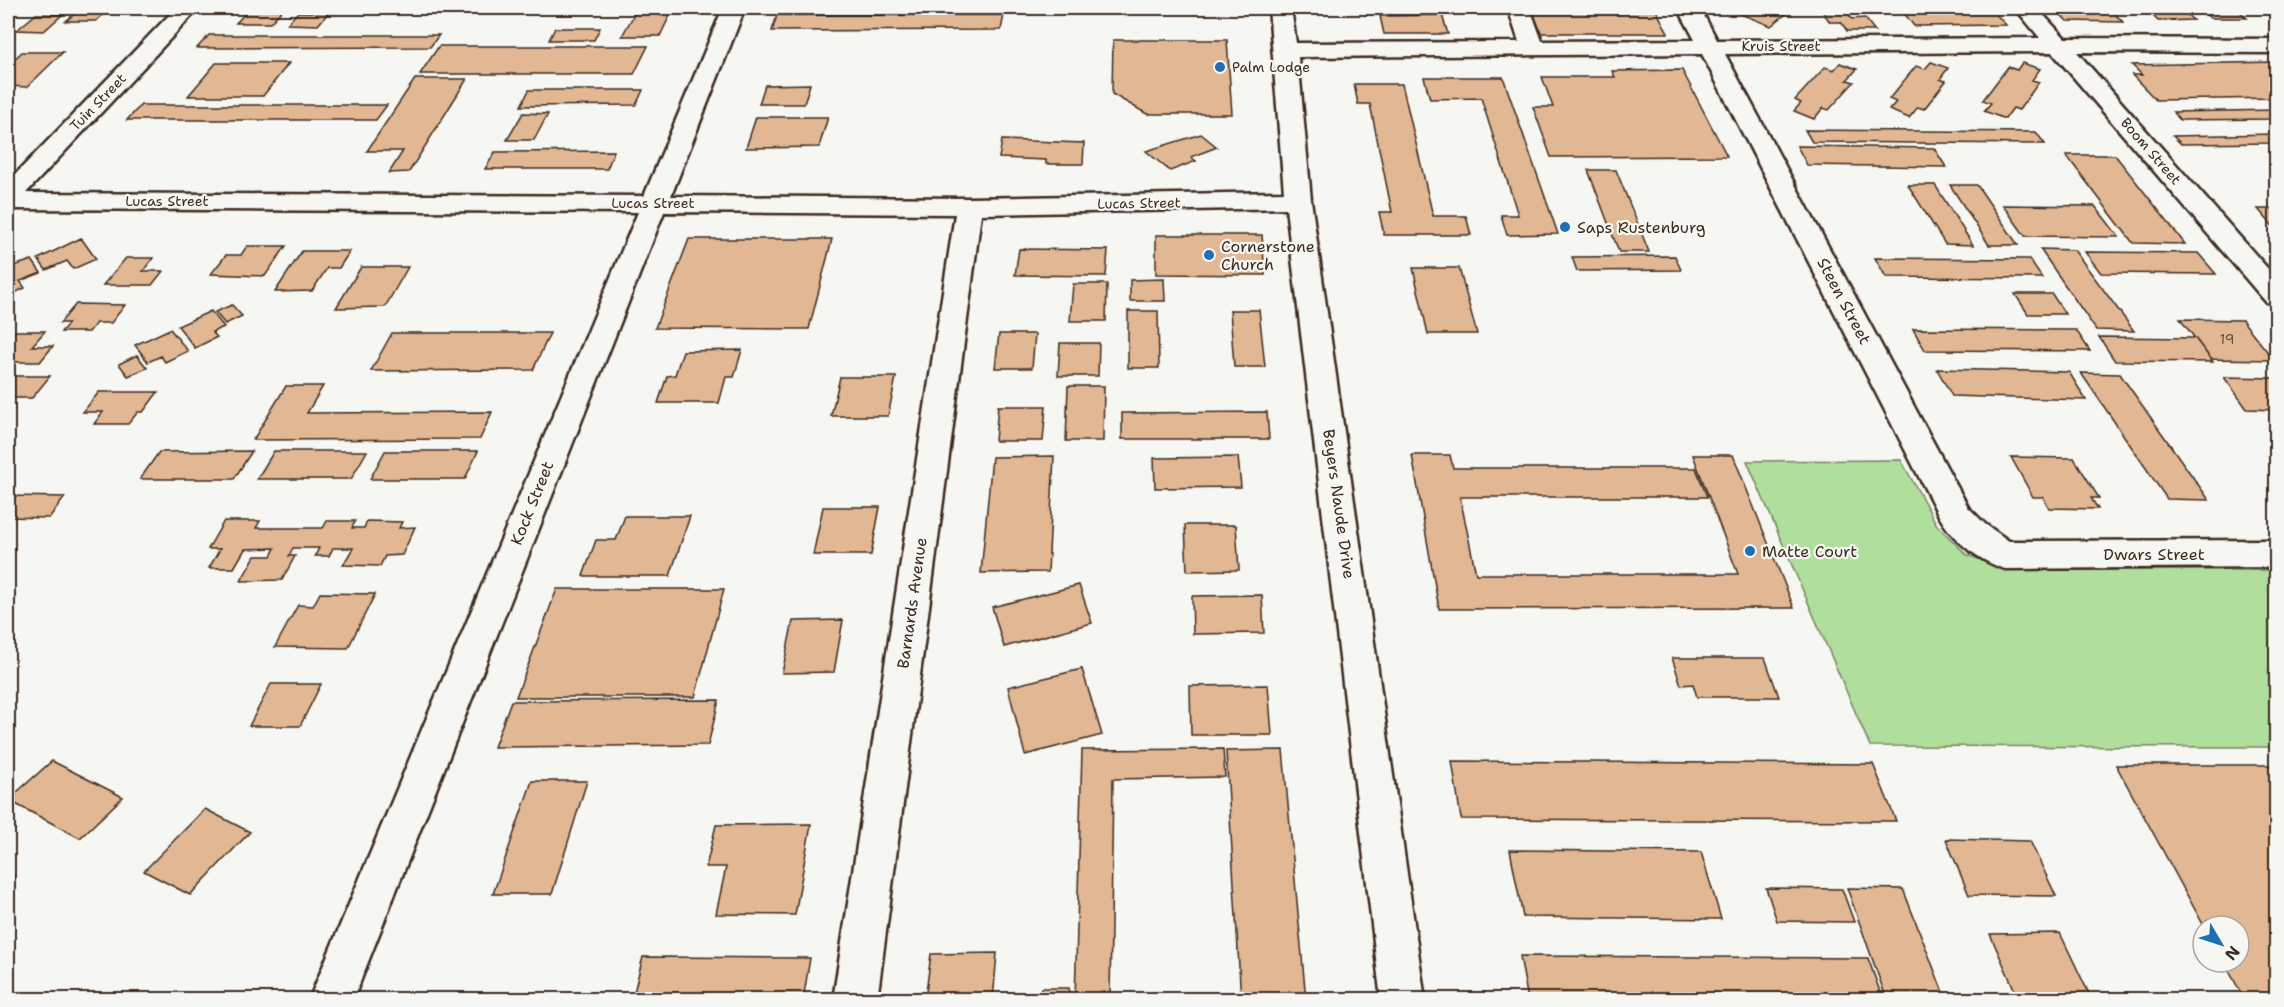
<svg xmlns="http://www.w3.org/2000/svg" width="2284" height="1007" viewBox="0 0 2284 1007" font-family="'Shantell Sans',sans-serif">
	<style>
		.green { fill: #b0de9d; stroke: #76845e; stroke-width: 1.5 }
		.building { fill: #e2b793; stroke: #3b2a1e; stroke-width: 1.5 }
		.lines { fill: none; stroke-linecap: round; stroke-linejoin: round }
		.minor-casing { stroke: #3b2a1e; stroke-width: 5 }
		.minor { fill: #f6f6f2; fill-rule: evenodd }
		.poi-dot { fill: #1f6fb2; stroke: #f6f6f2; stroke-width: 2 }
		.labels { text-anchor: middle; dominant-baseline: central; stroke-width: 4.5; stroke-linejoin: round; paint-order: stroke }
		.far-street-label { font-size: 14px; fill: #3b2a1e; stroke: #f6f6f2 }
		.far-poi-label { font-size: 14px; fill: #3b2a1e; stroke: #f6f6f2; text-anchor: start }
		.number-label { font-size: 14px; fill: #654d3b }
		.poi-label { font-size: 16px; fill: #3b2a1e; stroke: #f6f6f2; text-anchor: start }
		.street-label { font-size: 16px; fill: #3b2a1e; stroke: #f6f6f2 }
	</style>
	<rect width="100%" height="100%" fill="#f6f6f2"/>
	<filter id="ink" filterUnits="userSpaceOnUse"><feTurbulence type="fractalNoise" baseFrequency=".0167" numOctaves="2"/><feDisplacementMap in="SourceGraphic" scale="12" xChannelSelector="R" yChannelSelector="G"/><feConvolveMatrix kernelMatrix="1 2 1 2 8 2 1 2 1" color-interpolation-filters="sRGB"/></filter>
	<g filter="url(#ink)">
		<path class="green" d="M 1901,460 L 1937,525 L 1966,554 L 2005,570 L 2276,570 L 2276,759 L 2269,747 L 1870,746 L 1747,461 Z"/>
		<path class="building" d="M 81,8 L 111,8 L 96,21 L 66,21 Z
			M 250,8 L 284,8 L 270,23 L 236,23 Z
			M 780,8 L 1004,8 L 779,9 Z
			M 1014,8 L 1221,8 L 1221,10 L 1013,10 Z
			M 1378,8 L 1439,8 L 1442,15 L 1380,16 Z
			M 1476,8 L 1510,8 L 1512,13 L 1478,13 Z
			M 1531,8 L 1655,8 L 1668,33 L 1541,33 Z
			M 1734,8 L 1788,8 L 1792,9 L 1771,26 L 1730,10 Z
			M 1820,8 L 1849,8 L 1853,12 L 1847,12 L 1852,19 L 1865,18 L 1875,31 L 1847,31 L 1841,22 L 1830,22 Z
			M 1900,8 L 1990,8 L 2006,25 L 1914,26 Z
			M 2054,8 L 2109,8 L 2123,22 L 2067,21 Z
			M 2145,8 L 2180,8 L 2193,20 L 2158,21 Z
			M 2199,8 L 2236,8 L 2247,18 L 2210,18 Z
			M 636,11 L 672,11 L 660,36 L 622,36 Z
			M 298,12 L 329,12 L 318,25 L 287,24 Z
			M 36,14 L 62,15 L 44,31 L 17,30 Z
			M 777,15 L 1004,15 L 1001,30 L 772,31 Z
			M 1442,15 L 1448,34 L 1384,34 L 1380,16 Z
			M 555,28 L 600,28 L 594,40 L 549,40 Z
			M 209,35 L 439,35 L 430,47 L 197,48 Z
			M 1113,40 L 1227,40 L 1232,114 L 1147,114 L 1112,94 Z
			M 439,46 L 648,46 L 634,74 L 420,74 Z
			M 22,52 L 63,52 L 27,87 L 8,86 L 8,65 Z
			M 1931,62 L 1948,68 L 1940,79 L 1946,81 L 1924,109 L 1918,107 L 1909,118 L 1889,110 L 1896,102 L 1889,99 L 1916,66 L 1925,69 Z
			M 2276,62 L 2276,98 L 2156,100 L 2132,75 L 2142,75 L 2132,65 Z
			M 216,63 L 289,63 L 263,96 L 188,96 Z
			M 1840,63 L 1857,69 L 1847,80 L 1854,82 L 1829,110 L 1823,108 L 1814,119 L 1794,111 L 1801,103 L 1795,100 L 1825,67 L 1834,70 Z
			M 2022,63 L 2040,69 L 2032,80 L 2039,82 L 2019,110 L 2013,108 L 2005,119 L 1984,111 L 1991,103 L 1983,100 L 2008,67 L 2017,70 Z
			M 1682,70 L 1727,156 L 1551,157 L 1533,107 L 1553,107 L 1542,77 L 1615,77 L 1612,71 Z
			M 1424,77 L 1503,77 L 1558,234 L 1507,235 L 1501,215 L 1518,215 L 1481,98 L 1430,99 Z
			M 415,79 L 467,79 L 409,172 L 389,173 L 403,151 L 367,151 Z
			M 810,84 L 804,104 L 759,104 L 765,85 Z
			M 1354,84 L 1402,84 L 1433,216 L 1466,216 L 1471,235 L 1384,235 L 1379,212 L 1392,212 L 1370,104 L 1358,104 Z
			M 529,90 L 643,90 L 636,105 L 521,106 Z
			M 141,105 L 387,105 L 376,120 L 127,120 Z
			M 2276,110 L 2276,119 L 2180,120 L 2173,112 Z
			M 523,113 L 548,114 L 534,140 L 507,140 Z
			M 756,117 L 828,117 L 819,147 L 746,148 Z
			M 1805,130 L 2036,132 L 2045,144 L 1812,142 Z
			M 1201,134 L 1217,147 L 1191,157 L 1196,161 L 1170,171 L 1146,151 Z
			M 2276,134 L 2276,143 L 2181,144 L 2173,136 Z
			M 1002,140 L 1084,143 L 1083,164 L 1046,164 L 1046,160 L 999,158 Z
			M 1797,146 L 1934,148 L 1946,167 L 1807,165 Z
			M 614,151 L 607,169 L 485,169 L 495,152 Z
			M 2066,155 L 2115,155 L 2185,244 L 2133,243 Z
			M 1588,170 L 1616,170 L 1649,252 L 1619,252 Z
			M 1908,185 L 1935,185 L 1973,245 L 1945,244 Z
			M 1950,185 L 1977,185 L 2018,245 L 1989,245 Z
			M 2003,205 L 2095,206 L 2119,237 L 2025,236 Z
			M 2258,209 L 2276,209 L 2276,230 Z
			M 1156,235 L 1262,235 L 1265,275 L 1156,274 Z
			M 81,238 L 96,259 L 73,269 L 67,261 L 46,270 L 38,259 Z
			M 689,239 L 832,239 L 809,329 L 655,328 Z
			M 247,246 L 286,246 L 265,276 L 211,274 L 226,255 L 241,255 Z
			M 1019,249 L 1108,250 L 1106,276 L 1015,275 Z
			M 2040,249 L 2074,250 L 2134,331 L 2096,330 Z
			M 302,251 L 350,251 L 339,268 L 327,268 L 312,291 L 275,292 Z
			M 2085,252 L 2198,253 L 2216,274 L 2101,273 Z
			M 1675,256 L 1681,270 L 1577,271 L 1572,257 Z
			M 126,258 L 153,258 L 143,271 L 163,271 L 152,285 L 103,285 Z
			M 1875,258 L 2029,259 L 2042,278 L 1886,277 Z
			M 32,260 L 41,273 L 20,281 L 25,288 L 8,296 L 8,268 Z
			M 361,267 L 408,267 L 385,307 L 336,308 Z
			M 1413,268 L 1459,268 L 1477,334 L 1428,334 Z
			M 1164,279 L 1165,301 L 1130,301 L 1130,280 Z
			M 1073,284 L 1107,284 L 1106,321 L 1070,321 Z
			M 2015,294 L 2052,294 L 2065,314 L 2028,314 Z
			M 76,304 L 125,305 L 111,323 L 96,323 L 89,332 L 61,332 L 69,323 L 60,323 Z
			M 232,305 L 242,316 L 225,324 L 215,312 Z
			M 1230,310 L 1259,310 L 1265,367 L 1234,367 Z
			M 211,311 L 224,327 L 212,332 L 217,337 L 195,348 L 178,326 Z
			M 1128,311 L 1158,311 L 1159,368 L 1128,368 Z
			M 2180,319 L 2242,320 L 2274,360 L 2211,359 Z
			M 170,329 L 188,351 L 165,362 L 161,356 L 148,362 L 135,345 Z
			M 1913,329 L 2076,330 L 2090,351 L 1925,350 Z
			M 15,331 L 45,331 L 32,346 L 53,346 L 40,362 L 8,362 L 8,340 Z
			M 392,333 L 550,333 L 533,370 L 371,371 Z
			M 999,334 L 1035,334 L 1032,368 L 995,368 Z
			M 2099,337 L 2195,338 L 2213,362 L 2115,361 Z
			M 1060,343 L 1099,343 L 1098,376 L 1058,376 Z
			M 742,350 L 734,377 L 726,377 L 719,403 L 658,403 L 667,376 L 675,375 L 683,351 Z
			M 137,355 L 147,368 L 128,376 L 119,364 Z
			M 1937,369 L 2069,372 L 2086,400 L 1952,396 Z
			M 2081,373 L 2120,374 L 2209,500 L 2167,499 Z
			M 8,376 L 50,376 L 32,398 L 8,398 Z
			M 840,377 L 896,377 L 888,416 L 831,416 Z
			M 2224,377 L 2276,378 L 2276,410 L 2247,409 Z
			M 286,386 L 323,386 L 307,413 L 492,412 L 480,439 L 253,440 Z
			M 1068,386 L 1104,386 L 1103,441 L 1066,441 Z
			M 99,392 L 158,392 L 143,412 L 138,412 L 128,424 L 94,424 L 103,412 L 83,412 Z
			M 998,406 L 1046,406 L 1043,441 L 995,441 Z
			M 1267,412 L 1269,439 L 1122,439 L 1122,413 Z
			M 252,451 L 234,479 L 140,479 L 159,452 Z
			M 274,451 L 367,451 L 351,479 L 257,479 Z
			M 385,451 L 478,451 L 465,479 L 370,479 Z
			M 1412,455 L 1450,455 L 1453,468 L 1696,468 L 1707,497 L 1460,497 L 1476,574 L 1738,574 L 1693,455 L 1733,455 L 1794,608 L 1439,609 Z
			M 1054,456 L 1048,572 L 981,573 L 992,457 Z
			M 1238,457 L 1241,487 L 1155,488 L 1154,458 Z
			M 2011,457 L 2074,458 L 2099,498 L 2091,498 L 2098,509 L 2049,508 L 2043,497 L 2033,497 Z
			M 8,496 L 65,497 L 49,518 L 8,517 Z
			M 823,507 L 880,507 L 871,555 L 813,555 Z
			M 625,516 L 690,516 L 670,576 L 583,576 L 596,540 L 616,540 Z
			M 224,521 L 260,521 L 256,528 L 323,528 L 327,521 L 355,521 L 352,528 L 364,528 L 367,521 L 402,522 L 399,528 L 415,527 L 402,555 L 385,556 L 380,566 L 343,565 L 353,548 L 333,548 L 329,556 L 315,556 L 319,548 L 293,548 L 289,556 L 295,556 L 282,580 L 241,581 L 255,556 L 271,556 L 275,548 L 245,549 L 234,568 L 209,568 L 220,549 L 208,549 Z
			M 1185,525 L 1236,525 L 1239,570 L 1187,571 Z
			M 1079,585 L 1092,623 L 1004,647 L 992,607 Z
			M 557,589 L 724,589 L 695,697 L 516,697 Z
			M 320,593 L 375,594 L 348,648 L 275,647 L 298,605 L 313,606 Z
			M 1262,595 L 1264,633 L 1193,634 L 1192,596 Z
			M 843,620 L 834,672 L 782,673 L 793,621 Z
			M 1672,658 L 1765,658 L 1779,697 L 1697,697 L 1693,684 L 1681,685 Z
			M 1082,669 L 1102,735 L 1025,755 L 1008,687 Z
			M 271,684 L 321,684 L 300,726 L 249,726 Z
			M 1268,685 L 1272,735 L 1191,735 L 1190,686 Z
			M 719,700 L 708,745 L 494,747 L 511,701 Z
			M 1223,749 L 1225,777 L 1113,779 L 1110,1000 L 1075,1000 L 1082,750 Z
			M 1283,750 L 1306,1000 L 1241,1000 L 1226,751 Z
			M 52,761 L 123,797 L 80,838 L 8,800 Z
			M 1452,761 L 1873,764 L 1896,821 L 1461,819 Z
			M 2116,765 L 2270,765 L 2276,775 L 2276,1000 L 2245,1000 L 2224,962 L 2239,962 L 2239,926 L 2204,926 Z
			M 532,781 L 587,781 L 552,894 L 493,894 Z
			M 205,809 L 250,832 L 190,895 L 144,871 Z
			M 811,824 L 795,915 L 716,914 L 726,867 L 706,867 L 716,825 Z
			M 1946,839 L 2030,841 L 2056,896 L 1969,895 Z
			M 1510,850 L 1701,852 L 1721,919 L 1523,917 Z
			M 14,875 L 10,919 L 8,920 L 8,878 Z
			M 1766,888 L 1842,889 L 1854,922 L 1777,921 Z
			M 1847,888 L 1903,889 L 1946,1000 L 1887,1000 Z
			M 2060,933 L 2092,1000 L 2019,1000 L 1990,934 Z
			M 997,953 L 993,1000 L 925,1000 L 931,954 Z
			M 1520,956 L 1868,958 L 1883,1000 L 1528,1000 Z
			M 643,957 L 810,958 L 803,1000 L 632,1000 Z
			M 1041,988 L 1069,988 L 1069,1000 L 1040,1000 Z"/>
		<g class="lines">
			<defs>
				<path id="minor" d="M 176,8 L 199,8 L 26,193 L 644,196 L 723,8 L 745,8 L 671,196 L 969,198 L 1284,192 L 1269,8 L 1291,8 L 1296,43 L 1519,42 L 1508,8 L 1530,8 L 1542,41 L 1695,40 L 1678,8 L 1700,8 L 1717,40 L 2040,38 L 2015,8 L 2037,8 L 2065,38 L 2276,39 L 2276,53 L 2077,52 L 2276,278 L 2276,304 L 2266,302 L 2052,52 L 1725,54 L 1968,507 L 1985,524 L 2009,541 L 2276,540 L 2276,567 L 2005,569 C 1978,560 1953,541 1939,516 L 1702,54 L 1298,57 L 1311,200 L 1425,1000 L 1381,1000 L 1286,208 L 981,214 L 877,1000 L 833,1000 L 955,214 L 664,212 L 353,1000 L 309,1000 L 638,212 L 8,209 L 8,182 Z"/>
			</defs>
			<use href="#minor" class="minor-casing"/>
			<use href="#minor" class="minor"/>
		</g>
	</g>
	<g class="poi-dot">
		<circle cx="1220" cy="67" r="6"/>
		<circle cx="1565" cy="227" r="6"/>
		<circle cx="1209" cy="255" r="6"/>
		<circle cx="1750" cy="551" r="6"/>
	</g>
	<g class="labels">
		<g class="far-street-label">
			<text x="1781" y="46">Kruis Street</text>
			<text transform="translate(98 102) rotate(-46)">Tuin Street</text>
			<text transform="translate(2151 151) rotate(49)">Boom Street</text>
			<text x="167" y="201">Lucas Street</text>
			<text x="653" y="203">Lucas Street</text>
			<text transform="translate(1139 203) rotate(-1)">Lucas Street</text>
		</g>
		<g class="far-poi-label">
			<text x="1232" y="67">Palm Lodge</text>
		</g>
		<g class="number-label">
			<text x="2227" y="339">19</text>
		</g>
		<g class="poi-label">
			<text x="1577" y="227">Saps Rustenburg</text>
			<text x="1221" y="246">Cornerstone<tspan x="1221" dy="18">Church</tspan></text>
			<text x="1762" y="551">Matte Court</text>
		</g>
		<g class="street-label">
			<text transform="translate(1844 301) rotate(62)">Steen Street</text>
			<text transform="translate(532 503) rotate(-68)">Kock Street</text>
			<text transform="translate(1339 504) rotate(82)">Beyers Naude Drive</text>
			<text x="2154" y="554">Dwars Street</text>
			<text transform="translate(912 603) rotate(-82)">Barnards Avenue</text>
		</g>
	</g>
	<rect width="2284" height="1007" fill="none" stroke="#f6f6f2" stroke-width="30"/>
	<rect x="15" y="15" width="2254" height="977" fill="none" stroke="#3b2a1e" stroke-width="2" filter="url(#ink)"/>
	<g transform="translate(2221 944) rotate(129)"><circle r="28" fill="#f6f6f2" stroke="#aba49d" stroke-width="1.5"/>
	<path d="M0-4.5L10 22L0 15L-10 22Z" fill="#1f6fb2"/>
	<text y="-9" font-size="16" font-weight="bold" text-anchor="middle" fill="#3b2a1e">N</text>
	</g>
</svg>
